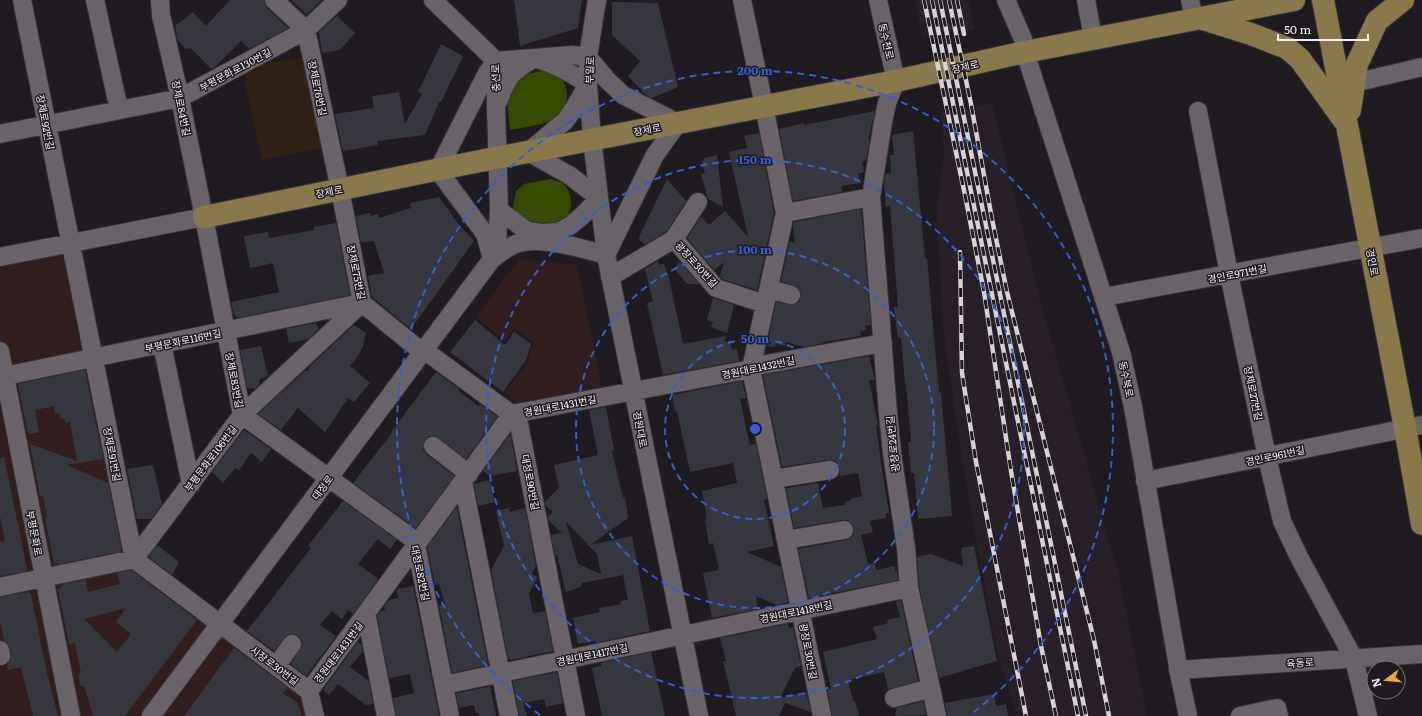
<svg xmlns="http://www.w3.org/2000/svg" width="1422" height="716" viewBox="0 0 1422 716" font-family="Literata,'Noto Sans KR',serif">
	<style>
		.commercial { fill: #321e1e }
		.built { fill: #291f29 }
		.medical { fill: #2f2115 }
		.green { fill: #364a00 }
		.building { fill: #37383f; fill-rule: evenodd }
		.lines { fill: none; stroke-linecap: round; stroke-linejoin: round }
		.minor-casing { stroke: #393539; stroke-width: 20 }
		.major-casing { stroke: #393539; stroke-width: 24 }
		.minor { stroke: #6a646a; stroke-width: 18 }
		.major { stroke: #89784a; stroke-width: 22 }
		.rail-casing { stroke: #d6d2d6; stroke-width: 4.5 }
		.rail { stroke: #201b20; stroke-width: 3; stroke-dasharray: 9; stroke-linecap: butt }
		.ring { fill: none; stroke: #335edb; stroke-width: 2; stroke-dasharray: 7 5 }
		.labels { text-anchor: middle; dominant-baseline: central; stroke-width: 3; stroke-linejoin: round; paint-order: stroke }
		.street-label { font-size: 10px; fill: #f5f1f5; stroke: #201b20 }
		.centre { fill: #335edb; stroke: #201b20; stroke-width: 2 }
		.ring-label { font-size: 12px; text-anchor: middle; font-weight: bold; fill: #335edb; stroke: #201b20; stroke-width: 3; stroke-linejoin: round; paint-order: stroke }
	</style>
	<rect width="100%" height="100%" fill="#201b20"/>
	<path class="commercial" d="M 71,243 L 134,559 L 309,691 L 315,716 L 0,716 L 0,257 Z
		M 519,259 L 577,265 L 602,390 L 521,405 L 505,393 L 528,361 L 533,343 L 515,328 L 505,341 L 476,317 Z"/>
	<path class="built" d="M 915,0 L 968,0 L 975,29 L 922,37 Z
		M 992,103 L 1042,308 L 1117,568 L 1147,716 L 1017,716 L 996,647 L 963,467 L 943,328 L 937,211 L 944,150 L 940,112 Z"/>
	<path class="medical" d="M 302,57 L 323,148 L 262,160 L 242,69 Z"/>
	<path class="green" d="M 543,71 C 546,71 552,71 555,73 C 571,82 571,110 555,119 C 547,124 520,128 510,130 L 506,92 L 521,75 Z
		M 550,179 C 553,180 559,181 562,183 C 575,193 572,212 563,224 L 533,226 L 517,215 L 513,206 L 516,191 L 524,184 Z"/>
	<path class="building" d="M 230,0 L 264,0 L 267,8 L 288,28 L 249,49 L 241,41 L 215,67 L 211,69 L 191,48 L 186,49 L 178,41 L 175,26 L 193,12 L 206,26 Z
		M 291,0 L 320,0 L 321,1 L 307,14 L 306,14 Z
		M 514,0 L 582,0 L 578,28 L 520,46 Z
		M 612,2 L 658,3 L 678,87 L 652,98 L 646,95 L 628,76 L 640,61 L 612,35 Z
		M 337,16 L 355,33 L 340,50 L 322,53 L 319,32 Z
		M 441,44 L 463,56 L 441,102 L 439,102 L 425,135 L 377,141 L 378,145 L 343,151 L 335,114 L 374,108 L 372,96 L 399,92 L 405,124 L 422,94 L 418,92 Z
		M 875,111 L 868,140 L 870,140 L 866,160 L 862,162 L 864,172 L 858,174 L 861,183 L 841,186 L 842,192 L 793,201 L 779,129 L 804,123 L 804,125 Z
		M 913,131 L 925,258 L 927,258 L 939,393 L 941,392 L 952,516 L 918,519 L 914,473 L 911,473 L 908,442 L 911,442 L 906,384 L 905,384 L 901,338 L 898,338 L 894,307 L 898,307 L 890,206 L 886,207 L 884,184 L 885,174 L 891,173 L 890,155 L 894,155 L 892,135 Z
		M 759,133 L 774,213 L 757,290 L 722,279 L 720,276 L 724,262 L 714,270 L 687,238 L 701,217 L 709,225 L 725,211 L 748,237 L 729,152 L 747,148 L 744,136 Z
		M 717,155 L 723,207 L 708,199 L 701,174 L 705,174 L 702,163 L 704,158 Z
		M 667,179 L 686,201 L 667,231 L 645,244 L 640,241 L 639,237 Z
		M 439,197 L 457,222 L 474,241 L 411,329 L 372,297 L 368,276 L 384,273 L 374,241 L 361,242 L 356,216 L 370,213 L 370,216 L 378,214 L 379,218 L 411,208 L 410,203 Z
		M 861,209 L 871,325 L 865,326 L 866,330 L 860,331 L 861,336 L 823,342 L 824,343 L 805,347 L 786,342 L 785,346 L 776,344 L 775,347 L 767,346 L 776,302 L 793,305 L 799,302 L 801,297 L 801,292 L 798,287 L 781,281 L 790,241 L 795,243 L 793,227 L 794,222 Z
		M 336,223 L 350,295 L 237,318 L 234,315 L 231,302 L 279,292 L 273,263 L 250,268 L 244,236 L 268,232 L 269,238 L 314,230 L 314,227 Z
		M 658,261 L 659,265 L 664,263 L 667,274 L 668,273 L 683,344 L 726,336 L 724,342 L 730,341 L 732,350 L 737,349 L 739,361 L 663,375 L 647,303 L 653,302 L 645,269 Z
		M 680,262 L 699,284 L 687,284 L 674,268 Z
		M 713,298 L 734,305 L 727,333 L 711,327 L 713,322 L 707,320 Z
		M 475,320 L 505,345 L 514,332 L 531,344 L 526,360 L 503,392 L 450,352 Z
		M 316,323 L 318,329 L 308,339 L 289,343 L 286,329 Z
		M 354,325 L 366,333 L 363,346 L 359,354 L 350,366 L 370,383 L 354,402 L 348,398 L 325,432 L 298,408 L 281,430 L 258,414 L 306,370 L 307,371 L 312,364 Z
		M 261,346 L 268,376 L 260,379 L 259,385 L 256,388 L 249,389 L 247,387 L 240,350 Z
		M 869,356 L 875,380 L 869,380 L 878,425 L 876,425 L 882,470 L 889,513 L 886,513 L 886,518 L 870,521 L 873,532 L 861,535 L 868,564 L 875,563 L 876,570 L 894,566 L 896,572 L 897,571 L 898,580 L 809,598 L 798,549 L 846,540 L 850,538 L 854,534 L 854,528 L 852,524 L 848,520 L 843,520 L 794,528 L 786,488 L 818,483 L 823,508 L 845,505 L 845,502 L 850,501 L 850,499 L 862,496 L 858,473 L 840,476 L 840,469 L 838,464 L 834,460 L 829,460 L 782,467 L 763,375 Z
		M 85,370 L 103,459 L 67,465 L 108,483 L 122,551 L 59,564 L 54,562 L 51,550 L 45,517 L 47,517 L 43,495 L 40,496 L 30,444 L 77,461 L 70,422 L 65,423 L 64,418 L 61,419 L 60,413 L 55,414 L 54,406 L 35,410 L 39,432 L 28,434 L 18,384 Z
		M 436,372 L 459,389 L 458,390 L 479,407 L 480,404 L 497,417 L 466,459 L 439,438 L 435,436 L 429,436 L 425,440 L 423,444 L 423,450 L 426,454 L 454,476 L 416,528 L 353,483 L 392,433 L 391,432 Z
		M 742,381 L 746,398 L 740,399 L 750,445 L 756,444 L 767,499 L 764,500 L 774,546 L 747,552 L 781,567 L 788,602 L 776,605 L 756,596 L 758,609 L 712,618 L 703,573 L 719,570 L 713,543 L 709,544 L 705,520 L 707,519 L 702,491 L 737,483 L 733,463 L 690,472 L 677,411 L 675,412 L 672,395 Z
		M 606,407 L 614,450 L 612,451 L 623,498 L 625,497 L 628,518 L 590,545 L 632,536 L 650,631 L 596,643 L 596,641 L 578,644 L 573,618 L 600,612 L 599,608 L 621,604 L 621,601 L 628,600 L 623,575 L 582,583 L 582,586 L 566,592 L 557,555 L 555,555 L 551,535 L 562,533 L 548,520 L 548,517 L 553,512 L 545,505 L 545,502 L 559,488 L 554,465 L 598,455 L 589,410 ZM 566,522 L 597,554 L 601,574 L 578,564 Z
		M 244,430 L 271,449 L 262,462 L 251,453 L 239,470 L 235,468 L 223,483 L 212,472 Z
		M 509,436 L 511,437 L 517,471 L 490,476 L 483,471 Z
		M 4,457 L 27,568 L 26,571 L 0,576 L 0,542 L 5,541 L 0,516 L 0,458 Z
		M 153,465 L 162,504 L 151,519 L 137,519 L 127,469 Z
		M 490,480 L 495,502 L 478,506 L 474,484 Z
		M 343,501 L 397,540 L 390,549 L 378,539 L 358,564 L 377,578 L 377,581 L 353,614 L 348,610 L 342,619 L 332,611 L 320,625 L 336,636 L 306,676 L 291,664 L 302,645 L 302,640 L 298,636 L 293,634 L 287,635 L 274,651 L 247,631 L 311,548 L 308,546 Z
		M 456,508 L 457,508 L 488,665 L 452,673 L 439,605 L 445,604 L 439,584 L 435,585 L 427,547 Z
		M 509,508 L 510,512 L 525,508 L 536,566 L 532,574 L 537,577 L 529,594 L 533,613 L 545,611 L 553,651 L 511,660 L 508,658 L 491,570 L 504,546 L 496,511 Z
		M 157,545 L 179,562 L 172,575 L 150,558 L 149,556 Z
		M 974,546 L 997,661 L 939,678 L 919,586 L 917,557 L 931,554 L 963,566 L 961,548 Z
		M 131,570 L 197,620 L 125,716 L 93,716 L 84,686 L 81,687 L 78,674 L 81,673 L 75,643 L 69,644 L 58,590 L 64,584 L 86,580 L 88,592 L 120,584 L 117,573 ZM 126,608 L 116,622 L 131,634 L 117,652 L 84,619 Z
		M 413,586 L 439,716 L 396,716 L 393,698 L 414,693 L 410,674 L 389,678 L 377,616 L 381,611 L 385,610 L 384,606 L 389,600 L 398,598 L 397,589 Z
		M 29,592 L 31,594 L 47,673 L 58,716 L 33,716 L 21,667 L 8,670 L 7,665 L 11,660 L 11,654 L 8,644 L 4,641 L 0,620 L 0,597 Z
		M 901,600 L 918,681 L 888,689 L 884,672 L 848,680 L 853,701 L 855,701 L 859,716 L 832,716 L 827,690 L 831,689 L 823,652 L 877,639 L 873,627 L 888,623 L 887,620 L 900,617 L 896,602 Z
		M 788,624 L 789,628 L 793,627 L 801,666 L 795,668 L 780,698 L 806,692 L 811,712 L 785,703 L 779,716 L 736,716 L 723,661 L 726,661 L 720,638 Z
		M 358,642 L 362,645 L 363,651 L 350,667 L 369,681 L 373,704 L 366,705 L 338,684 L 329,695 L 323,690 Z
		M 234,648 L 288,688 L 283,693 L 298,703 L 301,716 L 184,716 Z
		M 651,652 L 665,716 L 602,716 L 592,668 L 601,666 L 601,663 Z
		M 557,672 L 563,703 L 546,707 L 544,699 L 523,703 L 527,716 L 519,716 L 513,681 Z
		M 490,686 L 496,716 L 479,716 L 479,713 L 476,713 L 474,705 L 459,708 L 456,693 L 492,686 Z
		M 994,694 L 996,706 L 1006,704 L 1008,716 L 948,716 L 945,703 Z
		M 923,701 L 926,715 L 895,716 L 897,708 Z"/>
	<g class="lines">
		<defs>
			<path id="minor" d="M 22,0 L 134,559 L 309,691 L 315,716
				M 95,0 L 119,110
				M 160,0 L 161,15 L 180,98 L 204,217 L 242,415 L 413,539 L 416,545 L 450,716
				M 274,0 L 306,30 L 340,189 L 362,303 L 422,352
				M 597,0 L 588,57 L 588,84 L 592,139 L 606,255 L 699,716
				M 742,0 L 764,106 L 785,213 L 751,369 L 822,716
				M 878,0 L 896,81 L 887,103 L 883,122 L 871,197 L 888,413 L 892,453 L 906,548 L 909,588 L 937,716
				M 1006,0 L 1023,39 L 1025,52 L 1121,352 L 1133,407 L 1180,678 L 1188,716
				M 1086,0 L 1093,38
				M 1190,0 L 1194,19
				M 1354,83 L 1422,67
				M 588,84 L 575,107 L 565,121 L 528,152 L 569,175 L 599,198
				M 499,100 C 507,77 513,70 535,58 C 556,65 569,72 588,84
				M 1198,111 L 1229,274 L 1267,457 L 1282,521 L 1299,557 L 1354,659 L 1368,716
				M 0,134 L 180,98 L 306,30 L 338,0
				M 499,210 L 527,231 L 541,233 L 559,232 L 571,225 L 583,215 L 599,198
				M 785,213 L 871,197
				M 674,239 L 716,288 L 765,304
				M 0,257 L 204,217
				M 492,258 L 485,234 L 438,170 L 487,73 L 496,61 L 572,55 L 588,57 L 607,80 L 623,95 L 678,123 L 655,155 L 606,255
				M 492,259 C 500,253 510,245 519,243 C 540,236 585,249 606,255
				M 610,277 L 674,239 L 698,202
				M 769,289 L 791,295
				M 1104,297 L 1422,238
				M 162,344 L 191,484
				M 424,350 L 518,419 L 576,716
				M 0,351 L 71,716
				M 0,377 L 361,303
				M 433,446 L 469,474
				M 774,479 L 830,470
				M 1145,481 L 1422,425
				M 463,482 L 509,716
				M 786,540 L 844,530
				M 0,587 L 134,559 L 242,415 L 362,303
				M 366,613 L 386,716
				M 0,650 L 1,656
				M 276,666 L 292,644
				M 1178,670 L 1422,654
				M 444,685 L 909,588
				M 309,691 L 512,414 L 751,369 L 756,366 L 883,343
				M 894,698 L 931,688
				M 151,716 L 492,259 L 497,242 L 499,210 L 496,107 L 496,61 L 433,0
				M 1240,716 L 1277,708 L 1279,716"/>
			<path id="major" d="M 1323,0 L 1405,428 L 1422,524
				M 1203,19 L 1251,34 L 1287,48 L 1300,59 L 1343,119
				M 1350,110 L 1357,64 L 1377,21 L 1403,0
				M 204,217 L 470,163 L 896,81 L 1025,52 L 1294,0"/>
		</defs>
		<use href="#minor" class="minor-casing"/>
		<use href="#major" class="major-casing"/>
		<use href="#minor" class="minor"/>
		<use href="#major" class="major"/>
		<defs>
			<path id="rail" d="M 924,0 L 965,195 L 984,292 L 1011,471 L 1041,646 L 1056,716
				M 932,0 L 1078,716
				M 940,0 L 1086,716
				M 949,0 L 971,104 L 992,219 L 1007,292 L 1094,640 L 1109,716
				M 957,0 L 964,34
				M 960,252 L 962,373 L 976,462 L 1026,716"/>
		</defs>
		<use href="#rail" class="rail-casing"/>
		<use href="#rail" class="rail"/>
	</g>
	<g class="ring">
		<circle cx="755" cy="429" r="90"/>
		<circle cx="755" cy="429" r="179"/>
		<circle cx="755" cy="429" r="269"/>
		<path d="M540 715A358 358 0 1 1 970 715"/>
	</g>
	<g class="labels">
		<g class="street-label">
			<text transform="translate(887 41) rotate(77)">동수천로</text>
			<text transform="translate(965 66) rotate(-13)">장제로</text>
			<text transform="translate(235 69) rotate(-28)">부평문화로130번길</text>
			<text transform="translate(589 70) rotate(-87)">부일로</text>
			<text transform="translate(495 78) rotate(-92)">충선로</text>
			<text transform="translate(318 88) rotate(78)">장제로76번길</text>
			<text transform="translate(182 108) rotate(78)">장제로84번길</text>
			<text transform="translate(46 122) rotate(79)">장제로92번길</text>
			<text transform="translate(647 129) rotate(-11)">장제로</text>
			<text transform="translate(329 191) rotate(-11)">장제로</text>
			<text transform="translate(1373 262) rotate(79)">경인로</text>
			<text transform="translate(697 264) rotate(48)">광장로30번길</text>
			<text transform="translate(357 272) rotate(78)">장제로75번길</text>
			<text transform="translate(1237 273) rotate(-11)">경인로971번길</text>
			<text transform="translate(183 340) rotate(-12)">부평문화로116번길</text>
			<text transform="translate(758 367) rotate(-12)">경원대로1432번길</text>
			<text transform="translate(1127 379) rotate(78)">동수북로</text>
			<text transform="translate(235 380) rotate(79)">장제로83번길</text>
			<text transform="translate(1254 393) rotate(78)">장제로27번길</text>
			<text transform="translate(560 405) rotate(-11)">경원대로1431번길</text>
			<text transform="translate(641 429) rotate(79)">경원대로</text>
			<text transform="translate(892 444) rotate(-96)">광장로24번길</text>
			<text transform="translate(113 454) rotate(79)">장제로91번길</text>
			<text transform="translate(1275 455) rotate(-12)">경인로961번길</text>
			<text transform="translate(210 458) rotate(-53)">부평문화로106번길</text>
			<text transform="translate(531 482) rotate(79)">대정로90번길</text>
			<text transform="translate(322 487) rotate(-53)">대정로</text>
			<text transform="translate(35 533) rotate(79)">부평문화로</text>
			<text transform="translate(421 573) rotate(78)">대정로82번길</text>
			<text transform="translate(796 611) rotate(-12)">경원대로1418번길</text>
			<text transform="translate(809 651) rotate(79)">광장로30번길</text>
			<text transform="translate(338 652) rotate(-53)">경원대로1431번길</text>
			<text transform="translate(592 654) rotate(-12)">경원대로1417번길</text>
			<text transform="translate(1300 662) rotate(-4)">육동로</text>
			<text transform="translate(275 665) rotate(37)">시장로30번길</text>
		</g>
	</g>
	<circle cx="755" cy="429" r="6" class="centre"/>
	<g class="ring-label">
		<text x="755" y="75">200 m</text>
		<text x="755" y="164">150 m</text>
		<text x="755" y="254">100 m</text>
		<text x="755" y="343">50 m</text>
	</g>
	<g transform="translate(1386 680) rotate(254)"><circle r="19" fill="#201b20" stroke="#757175"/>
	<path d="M0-3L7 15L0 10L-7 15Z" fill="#e7ac37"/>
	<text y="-6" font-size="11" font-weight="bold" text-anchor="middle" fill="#f5f1f5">N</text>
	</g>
	<path d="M1278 34v6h90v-6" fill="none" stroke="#f5f1f5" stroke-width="2"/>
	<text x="1284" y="34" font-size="12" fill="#f5f1f5" stroke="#201b20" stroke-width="3" paint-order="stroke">50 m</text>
</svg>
